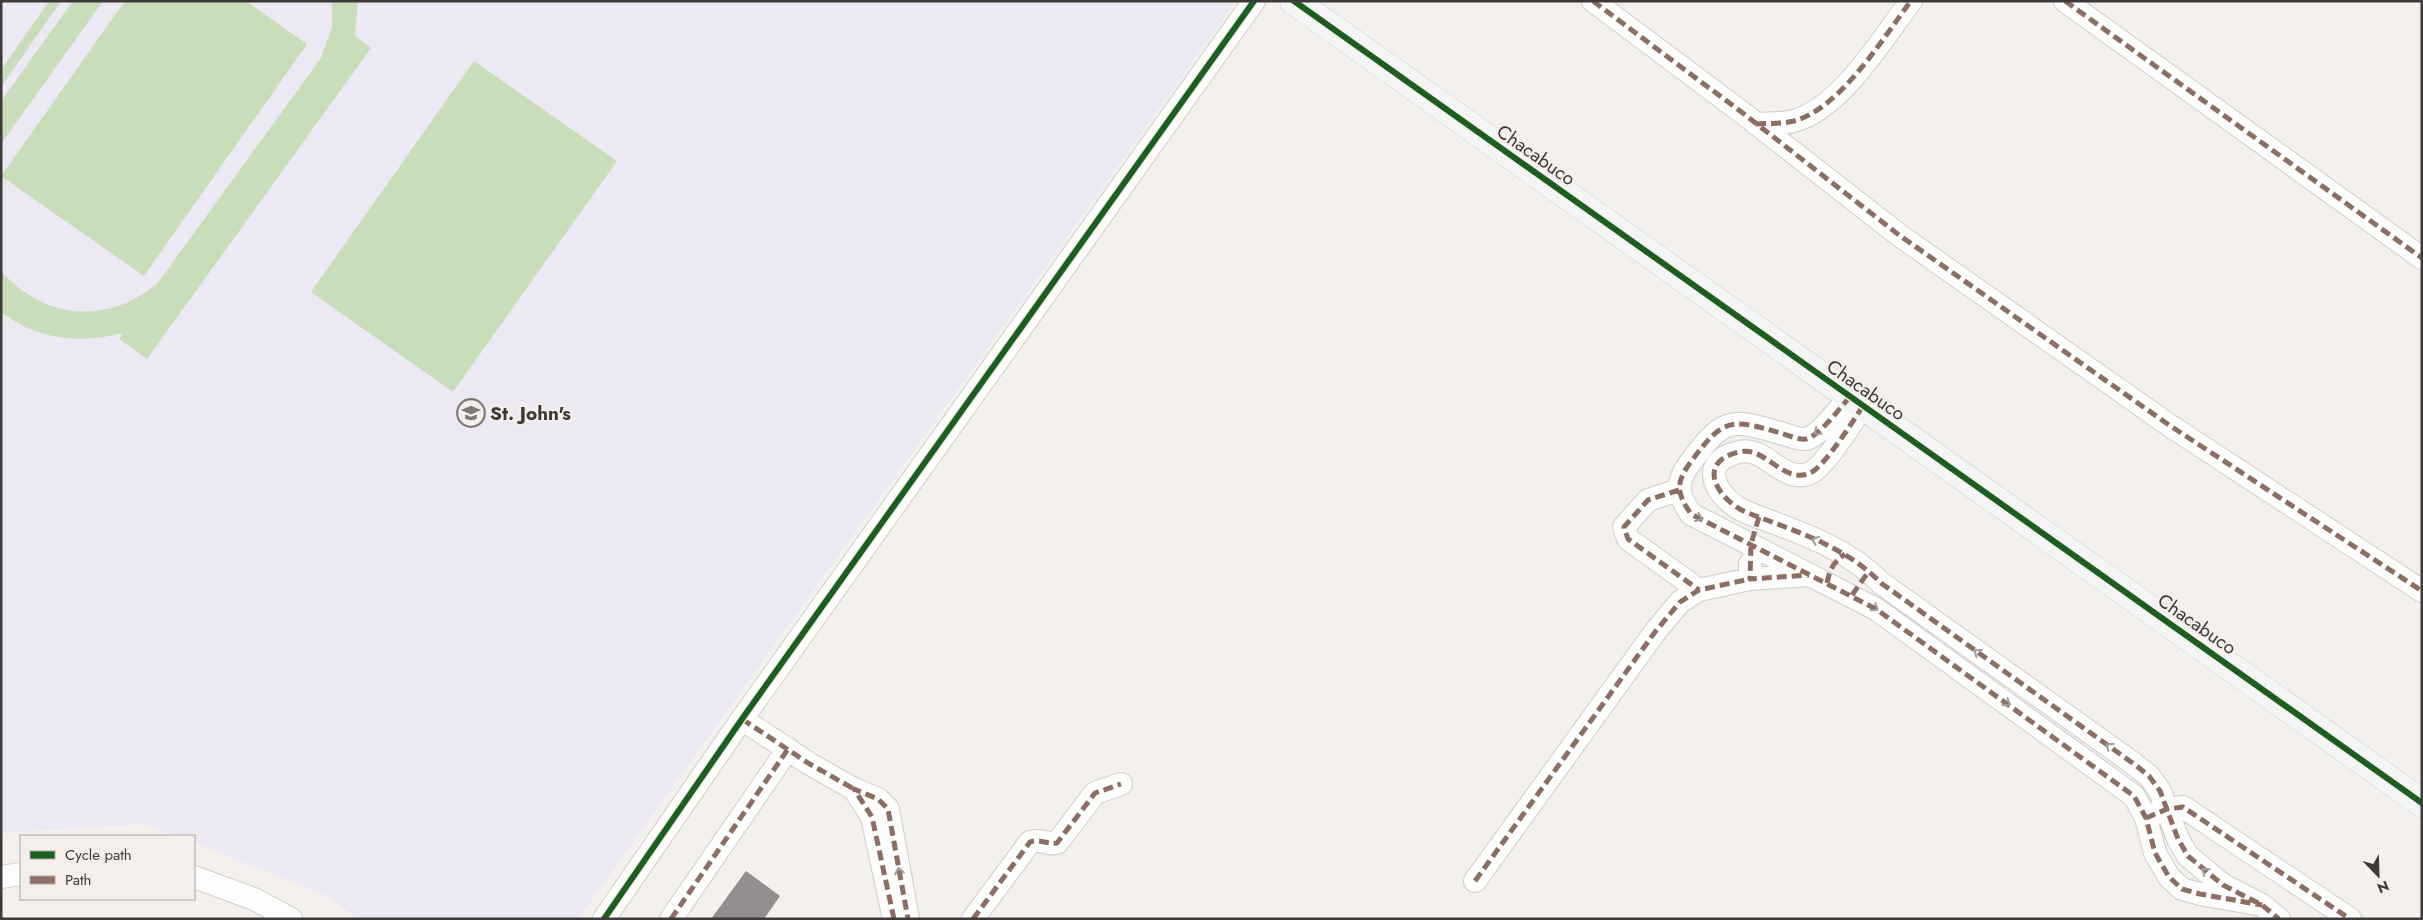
<svg xmlns="http://www.w3.org/2000/svg" width="2423" height="920" viewBox="0 0 2423 920" font-family="Jost,sans-serif">
	<style>
		.education { fill: #ece9f4 }
		.green { fill: #c8ddba }
		.building { fill: #918e8d }
		.lines { fill: none; stroke-linecap: round; stroke-linejoin: round }
		.street-casing { stroke: #cfcdcb; stroke-width: 24 }
		.secondary-casing { stroke: #cfcdcb; stroke-width: 29 }
		.street { stroke: #fdfdfc; stroke-width: 22 }
		.secondary { stroke: #f3f6f5; stroke-width: 28 }
		.quiet { stroke: #8d6e63; stroke-width: 5; stroke-dasharray: 10 5; stroke-linecap: butt }
		.cycleway-casing { stroke: #f5efeb; stroke-width: 9 }
		.cycleway { stroke: #1b5e20; stroke-width: 6 }
		.oneway { stroke: #9d9c9a }
		.labels { text-anchor: middle; dominant-baseline: central; stroke-width: 5; stroke-linejoin: round; paint-order: stroke }
		.street-label { font-size: 19px; fill: #3d3a39; stroke: #f5efeb }
		.poi-label { font-size: 19px; font-weight: bold; fill: #3d3a39; stroke: #f5efeb; text-anchor: start }
	</style>
	<rect width="100%" height="100%" fill="#f3f0ed"/>
	<path class="education" d="M 1,1 L 1236,1 L 578,919 L 357,919 L 330,897 L 194,843 L 194,836 L 176,836 L 145,824 L 1,833 Z"/>
	<path class="green" d="M 49,1 L 61,1 L 1,87 L 1,70 Z
		M 73,1 L 103,1 L 1,144 L 1,101 Z
		M 125,1 L 246,1 L 307,44 L 144,276 L 1,176 Z
		M 332,1 L 358,1 L 355,36 L 371,48 L 147,359 L 119,339 L 123,333 C 80,344 37,340 1,312 L 1,271 C 45,320 106,325 157,284 L 321,58 L 332,27 Z
		M 474,61 L 617,161 L 453,392 L 311,292 Z"/>
	<path class="building" d="M 746,871 L 780,896 L 764,919 L 711,919 Z"/>
	<g class="lines">
		<defs>
			<path id="street" d="M 1593,1 L 1744,114 L 1899,235 L 2169,425 L 2422,591
				M 2065,1 L 2422,258
				M 1756,124 C 1769,123 1782,124 1794,121 C 1841,108 1882,39 1911,1
				M 1850,397 C 1840,407 1820,436 1806,439 C 1798,440 1788,435 1780,433 C 1728,417 1722,420 1690,463 C 1675,483 1677,494 1691,514 L 1876,609 L 2134,796 L 2146,818 L 2155,853 L 2169,877 L 2182,889 L 2200,894 L 2262,905
				M 1863,406 C 1853,421 1826,464 1812,472 C 1784,487 1766,445 1739,452 C 1694,462 1718,501 1748,513 C 1795,531 1845,546 1881,583 L 2134,764 L 2149,776 L 2160,791 L 2178,839 L 2188,856 L 2223,885 L 2262,905 L 2279,919
				M 1679,490 L 1648,500 L 1624,527 L 1628,539 L 1699,590
				M 1750,564 L 1750,579 L 1810,575
				M 742,719 L 808,763 L 854,789
				M 2154,814 L 2167,809 L 2183,807 L 2350,919
				M 1,877 L 21,874
				M 194,877 L 254,899 L 291,919
				M 1475,881 L 1655,632 L 1680,602 L 1699,590 L 1750,579
				M 604,919 L 742,719 L 1254,1
				M 671,919 L 788,749
				M 894,919 L 872,817 L 854,789 L 878,799 L 888,809 L 908,919
				M 973,919 L 1030,842 C 1040,838 1047,845 1057,843 L 1095,793 L 1121,784"/>
			<path id="secondary" d="M 1294,1 L 2422,803"/>
		</defs>
		<use href="#street" class="street-casing"/>
		<use href="#secondary" class="secondary-casing"/>
		<use href="#street" class="street"/>
		<use href="#secondary" class="secondary"/>
		<path class="quiet" d="M 1593,1 L 1744,114 L 1899,235 L 2169,425 L 2422,591
			M 2065,1 L 2422,258
			M 1756,124 C 1769,123 1782,124 1794,121 C 1841,108 1882,39 1911,1
			M 1850,397 C 1840,407 1820,436 1806,439 C 1798,440 1788,435 1780,433 C 1728,417 1722,420 1690,463 C 1675,483 1677,494 1691,514 L 1876,609 L 2134,796 L 2146,818 L 2155,853 L 2169,877 L 2182,889 L 2200,894 L 2262,905
			M 1863,406 C 1853,421 1826,464 1812,472 C 1784,487 1766,445 1739,452 C 1694,462 1718,501 1748,513 C 1795,531 1845,546 1881,583 L 2134,764 L 2149,776 L 2160,791 L 2178,839 L 2188,856 L 2223,885 L 2262,905 L 2279,919
			M 1679,490 L 1648,500 L 1624,527 L 1628,539 L 1699,590
			M 1759,517 L 1751,544 L 1750,579 L 1809,575
			M 1827,583 C 1830,568 1834,562 1845,554
			M 1852,595 L 1869,571
			M 742,719 L 808,763 L 854,789
			M 2146,818 L 2167,809 L 2183,807 L 2350,919
			M 1475,881 L 1655,632 L 1680,602 L 1699,590 L 1750,579
			M 671,919 L 788,749
			M 894,919 L 872,817 L 854,789 L 878,799 L 888,809 L 908,919
			M 973,919 L 1030,842 C 1040,838 1047,845 1057,843 L 1095,793 L 1121,784"/>
		<defs>
			<path id="cycleway" d="M 1294,1 L 2422,803
				M 604,919 L 742,719 L 1254,1"/>
		</defs>
		<use href="#cycleway" class="cycleway-casing"/>
		<use href="#cycleway" class="cycleway"/>
	</g>
	<defs><path id="oneway-chevron" d="M-2-3.5L2.5 0L-2 3.5" fill="none" stroke-width="1.6" stroke-linecap="round" stroke-linejoin="round" transform="scale(1.25)"/></defs>
	<g class="oneway">
		<use href="#oneway-chevron" transform="translate(1817 432) rotate(141)"/>
		<use href="#oneway-chevron" transform="translate(1699 518) rotate(25)"/>
		<use href="#oneway-chevron" transform="translate(1815 540) rotate(-157)"/>
		<use href="#oneway-chevron" transform="translate(1875 608) rotate(33)"/>
		<use href="#oneway-chevron" transform="translate(1977 652) rotate(-144)"/>
		<use href="#oneway-chevron" transform="translate(2007 703) rotate(36)"/>
		<use href="#oneway-chevron" transform="translate(2109 746) rotate(-144)"/>
		<use href="#oneway-chevron" transform="translate(899 871) rotate(-101)"/>
		<use href="#oneway-chevron" transform="translate(2205 871) rotate(-141)"/>
	</g>
	<defs>
		<symbol id="university-ring" viewBox="-11 -11 22 22"><circle r="9.5" fill="#f5efeb" stroke="#7d7a78" stroke-width="1.5"/><path d="M0-5L7-2L0 1L-7-2ZM-4 1L0 2.5L4 1V4Q0 6-4 4Z" fill="#7d7a78"/></symbol>
	</defs>
	<g fill-rule="evenodd">
		<use href="#university-ring" x="455" y="397" width="32" height="32"/>
	</g>
	<g class="labels">
		<g class="street-label">
			<text transform="translate(1536 155) rotate(35)">Chacabuco</text>
			<text transform="translate(1866 390) rotate(35)">Chacabuco</text>
			<text transform="translate(2197 624) rotate(35)">Chacabuco</text>
		</g>
		<g class="poi-label">
			<text x="490" y="413">St. John's</text>
		</g>
	</g>
	<rect width="2423" height="920" fill="none" stroke="#3d3a39" stroke-width="5"/>
	<rect x="20" y="835" width="175" height="65" fill="#f5efeb" stroke="#aba7a4"/>
	<rect x="30" y="851" width="25" height="8" fill="#1b5e20" stroke="#aba7a4"/>
	<text x="65" y="860" font-size="15" fill="#3d3a39">Cycle path</text>
	<rect x="30" y="876" width="25" height="8" fill="#8d6e63" stroke="#aba7a4"/>
	<text x="65" y="885" font-size="15" fill="#3d3a39">Path</text>
	<g transform="translate(2378 875) rotate(157)" stroke="#f5efeb" stroke-width="4" paint-order="stroke">
	<path d="M0-4L9 19L0 12L-9 19Z" fill="#3d3a39"/>
	<text y="-8" font-size="14" font-weight="bold" text-anchor="middle" fill="#3d3a39">N</text>
	</g>
</svg>
